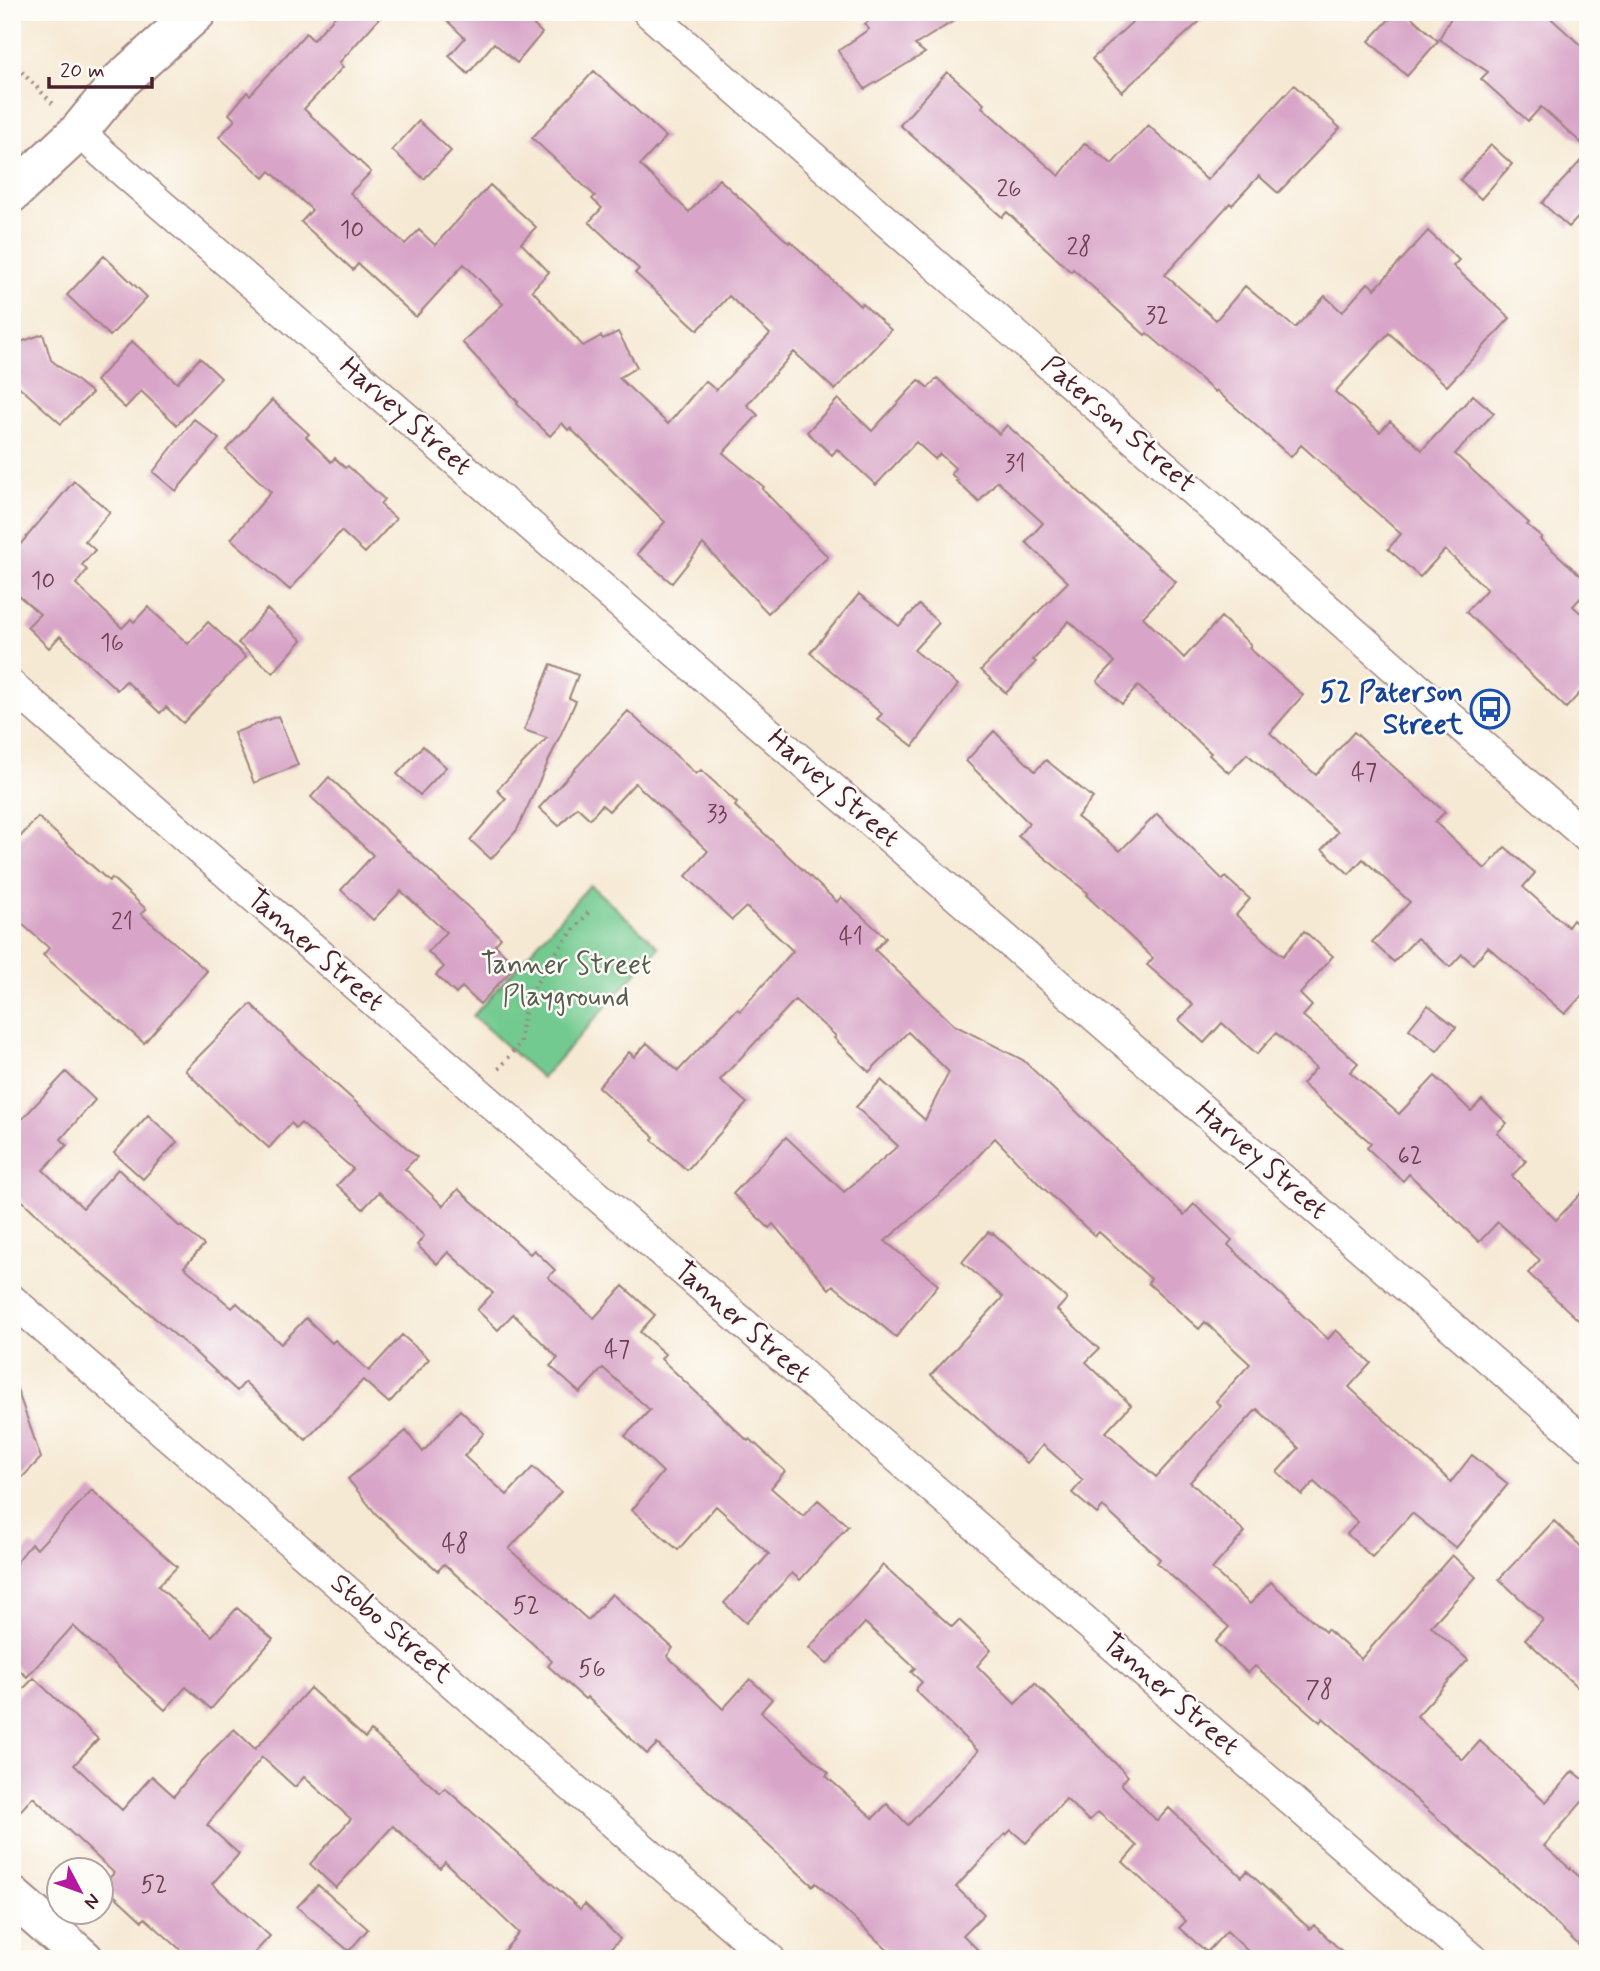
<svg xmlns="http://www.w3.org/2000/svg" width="1600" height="1971" viewBox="0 0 1600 1971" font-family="Mynerve,sans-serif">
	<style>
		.green { fill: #73ca90; stroke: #5e745e; stroke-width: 2 }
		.building { fill: #d8a5c8 }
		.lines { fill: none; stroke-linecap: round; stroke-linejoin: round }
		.minor-casing { stroke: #a08480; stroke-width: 33 }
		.tertiary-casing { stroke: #a08480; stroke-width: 42 }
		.path { stroke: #a08480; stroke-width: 4.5; stroke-dasharray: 2 5; stroke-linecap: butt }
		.minor { stroke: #fff; stroke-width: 30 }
		.tertiary { stroke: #fff; stroke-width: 38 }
		.labels { text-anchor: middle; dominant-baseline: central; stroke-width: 5; stroke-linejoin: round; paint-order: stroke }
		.number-label { font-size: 24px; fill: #6e4052 }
		.street-label { font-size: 28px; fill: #4a1f2b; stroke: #fdfcf7 }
		.transit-label { font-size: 28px; font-weight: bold; fill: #164399; stroke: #fdfcf7; text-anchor: end }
		.park-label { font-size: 28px; fill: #585b4e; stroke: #fdfcf7 }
	</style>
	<rect width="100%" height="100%" fill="#fdfcf7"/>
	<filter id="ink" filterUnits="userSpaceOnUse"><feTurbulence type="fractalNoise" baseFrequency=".0143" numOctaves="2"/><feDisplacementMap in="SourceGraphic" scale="14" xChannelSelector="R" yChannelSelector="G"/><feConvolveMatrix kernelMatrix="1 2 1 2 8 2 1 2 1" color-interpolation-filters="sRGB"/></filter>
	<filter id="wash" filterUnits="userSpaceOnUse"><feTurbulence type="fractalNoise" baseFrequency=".00686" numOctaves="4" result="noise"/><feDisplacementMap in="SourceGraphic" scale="28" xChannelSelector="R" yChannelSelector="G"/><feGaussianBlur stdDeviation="1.57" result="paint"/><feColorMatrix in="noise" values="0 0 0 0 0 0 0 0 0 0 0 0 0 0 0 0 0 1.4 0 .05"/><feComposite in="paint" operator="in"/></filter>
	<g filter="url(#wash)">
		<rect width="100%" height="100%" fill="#f6e9d4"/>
		<path class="green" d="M 590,885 L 659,947 L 542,1078 L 473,1016 Z"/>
		<g id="blocks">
			<path class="building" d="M 339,12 L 385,12 L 339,63 L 343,67 L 304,109 L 371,172 L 350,193 L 405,244 L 419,230 L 435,245 L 490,185 L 536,227 L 521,243 L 549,272 L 532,290 L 583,346 L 601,336 L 603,339 L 618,332 L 637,367 L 619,378 L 668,424 L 705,381 L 716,390 L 770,334 L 729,296 L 698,330 L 635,273 L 639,269 L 589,222 L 602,208 L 592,199 L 595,196 L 532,138 L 594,71 L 666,137 L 640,165 L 689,212 L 719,179 L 789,243 L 790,241 L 860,306 L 862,303 L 891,330 L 835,390 L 794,352 L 747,405 L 758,415 L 723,453 L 764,487 L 762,489 L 828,557 L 768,613 L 703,544 L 672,583 L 637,554 L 665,522 L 570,428 L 568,430 L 562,423 L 550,436 L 517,404 L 518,402 L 462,342 L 503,304 L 464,264 L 416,317 L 358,264 L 353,270 L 301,222 L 312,210 L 270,171 L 264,178 L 219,137 L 235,120 L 229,114 L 247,92 L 250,95 L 306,33 L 313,40 Z
				M 438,12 L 520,12 L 542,33 L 517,63 L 494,43 L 468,74 L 449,56 L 465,38 Z
				M 881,12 L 968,12 L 915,45 L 925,53 L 865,89 L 838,51 L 869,29 L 865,24 Z
				M 1143,12 L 1210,12 L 1122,92 L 1092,59 Z
				M 1396,12 L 1406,12 L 1438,41 L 1407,76 L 1369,41 Z
				M 1454,12 L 1544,12 L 1588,52 L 1588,149 L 1541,107 L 1528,121 L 1481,79 L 1488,72 L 1439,39 Z
				M 947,72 L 984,104 L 982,107 L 1059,176 L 1085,143 L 1112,164 L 1148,125 L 1207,180 L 1294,85 L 1340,128 L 1278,193 L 1259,176 L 1232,205 L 1230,203 L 1165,275 L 1216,320 L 1245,286 L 1295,328 L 1325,296 L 1342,312 L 1368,283 L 1375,289 L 1428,231 L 1459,260 L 1453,266 L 1510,318 L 1447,386 L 1389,333 L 1335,392 L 1380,432 L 1390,421 L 1422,450 L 1473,395 L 1494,413 L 1455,454 L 1529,523 L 1527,525 L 1542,537 L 1540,539 L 1588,582 L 1588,590 L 1573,606 L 1588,620 L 1588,684 L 1566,708 L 1466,612 L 1487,589 L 1445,550 L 1420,577 L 1388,549 L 1401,534 L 1301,445 L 1291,457 L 1216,390 L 1215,392 L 1147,333 L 1145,335 L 1073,269 L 1071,272 L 1007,212 L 1002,217 L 900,125 Z
				M 419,121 L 451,151 L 424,179 L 392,150 Z
				M 1491,145 L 1512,164 L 1481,199 L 1460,180 Z
				M 1588,153 L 1588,207 L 1569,227 L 1542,203 Z
				M 104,256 L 147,297 L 110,336 L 67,295 Z
				M 43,334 L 51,360 L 92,393 L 61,424 L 15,383 L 12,376 L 12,345 Z
				M 132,341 L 177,383 L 200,358 L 221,378 L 177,425 L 141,391 L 125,408 L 96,381 Z
				M 937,378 L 999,434 L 1007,425 L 1176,582 L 1143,617 L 1184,658 L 1221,617 L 1251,645 L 1249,648 L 1303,695 L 1270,733 L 1316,775 L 1354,732 L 1445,812 L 1435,822 L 1485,869 L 1505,847 L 1535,873 L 1523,887 L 1568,927 L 1573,920 L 1588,934 L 1588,989 L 1565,1014 L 1488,947 L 1473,964 L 1462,954 L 1450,967 L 1417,938 L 1394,962 L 1372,942 L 1410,902 L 1363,859 L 1349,874 L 1322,849 L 1338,832 L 1247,754 L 1229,773 L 1209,755 L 1211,753 L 1138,686 L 1122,704 L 1097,681 L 1115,662 L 1069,621 L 1033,660 L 1036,662 L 1006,693 L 981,670 L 1068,582 L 1026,542 L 1043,523 L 997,481 L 979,502 L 956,481 L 958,480 L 951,474 L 955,468 L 940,454 L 935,459 L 916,442 L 876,485 L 837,449 L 832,455 L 807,432 L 838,399 L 872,431 L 919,380 L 928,388 Z
				M 272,400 L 309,434 L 306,437 L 331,462 L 335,458 L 345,468 L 348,466 L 384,499 L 380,504 L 396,519 L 365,553 L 341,531 L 290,590 L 231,539 L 271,492 L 226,450 Z
				M 194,419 L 219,439 L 176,491 L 153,472 Z
				M 74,481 L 110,512 L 85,541 L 95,550 L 82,565 L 87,570 L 76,584 L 122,628 L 131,619 L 134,622 L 148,607 L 188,644 L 208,622 L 246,657 L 183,723 L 166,707 L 160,713 L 126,681 L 117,690 L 60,636 L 49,648 L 27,627 L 40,614 L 12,590 L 12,554 Z
				M 859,594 L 899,626 L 919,605 L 939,623 L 914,650 L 958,685 L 913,746 L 877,719 L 882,714 L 810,653 Z
				M 267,609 L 302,640 L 273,673 L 238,643 Z
				M 551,664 L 578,675 L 569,698 L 576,701 L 517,830 L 491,859 L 470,840 L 506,799 L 497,790 L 547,738 L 524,730 Z
				M 628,711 L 696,774 L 701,770 L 737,803 L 735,806 L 837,902 L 841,897 L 886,938 L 875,950 L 954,1025 L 1023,1060 L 1184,1215 L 1194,1204 L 1232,1240 L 1228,1245 L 1328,1339 L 1336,1330 L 1371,1363 L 1349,1387 L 1451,1482 L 1472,1455 L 1508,1484 L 1456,1548 L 1412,1513 L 1372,1557 L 1347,1534 L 1358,1522 L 1314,1482 L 1302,1495 L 1277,1472 L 1299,1448 L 1257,1409 L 1190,1482 L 1245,1532 L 1212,1569 L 1250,1604 L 1271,1582 L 1325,1632 L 1327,1629 L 1361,1659 L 1452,1555 L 1476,1577 L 1431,1626 L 1468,1660 L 1417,1716 L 1463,1760 L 1480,1741 L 1546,1802 L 1573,1771 L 1588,1783 L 1588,1795 L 1544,1846 L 1588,1884 L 1588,1954 L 1541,1909 L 1323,1718 L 1320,1722 L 1255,1666 L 1248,1673 L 1215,1642 L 1229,1627 L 1157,1563 L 1160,1559 L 1103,1507 L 1097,1514 L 1072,1493 L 1083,1480 L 1043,1445 L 1027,1463 L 931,1375 L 1003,1297 L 962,1262 L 988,1232 L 992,1234 L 993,1233 L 1067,1299 L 1057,1310 L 1099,1349 L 1086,1362 L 1131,1405 L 1106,1432 L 1156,1477 L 1221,1406 L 1216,1401 L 1250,1364 L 1205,1322 L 1199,1329 L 1148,1283 L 1151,1279 L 1099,1232 L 1095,1236 L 1039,1184 L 995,1138 L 958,1178 L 885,1241 L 938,1285 L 896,1337 L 833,1285 L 829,1289 L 773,1224 L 769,1228 L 733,1194 L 786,1137 L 844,1192 L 898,1146 L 856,1107 L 881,1080 L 925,1120 L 949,1072 L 908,1032 L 869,1072 L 834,1038 L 836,1036 L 795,1000 L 720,1080 L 747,1103 L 687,1170 L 652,1140 L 654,1137 L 598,1087 L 629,1052 L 634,1057 L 647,1043 L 678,1071 L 737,1009 L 740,1011 L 793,951 L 746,907 L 732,920 L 686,876 L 708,851 L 635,783 L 609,811 L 602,805 L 590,819 L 577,807 L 559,826 L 539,808 Z
				M 278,716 L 298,765 L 254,783 L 234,733 Z
				M 994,731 L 1035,771 L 1046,760 L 1093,798 L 1077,817 L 1120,851 L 1157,814 L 1223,880 L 1225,877 L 1250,899 L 1236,915 L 1283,956 L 1304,931 L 1333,956 L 1300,994 L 1312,1006 L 1303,1016 L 1358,1063 L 1350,1072 L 1399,1114 L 1435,1076 L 1471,1111 L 1482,1100 L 1507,1123 L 1497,1133 L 1526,1161 L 1512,1176 L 1556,1220 L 1588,1186 L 1588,1329 L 1528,1273 L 1540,1260 L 1498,1222 L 1479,1242 L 1409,1174 L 1403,1181 L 1367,1148 L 1371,1143 L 1302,1084 L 1316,1068 L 1276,1033 L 1257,1054 L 1222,1023 L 1204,1043 L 1179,1020 L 1193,1005 L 1147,965 L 1153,958 L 1086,895 L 1088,893 L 1018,836 L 1029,823 L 966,761 Z
				M 423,746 L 446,767 L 420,795 L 397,774 Z
				M 329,777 L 501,938 L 495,945 L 516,965 L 480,1004 L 462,987 L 456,994 L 436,975 L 444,967 L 428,952 L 446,932 L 401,891 L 373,920 L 341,890 L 373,855 L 311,797 Z
				M 38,817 L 109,881 L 112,878 L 146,909 L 141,914 L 207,971 L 144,1043 L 43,955 L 49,948 L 12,915 L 12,846 Z
				M 251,1004 L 300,1052 L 417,1157 L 405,1169 L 443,1206 L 458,1189 L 530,1254 L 534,1250 L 555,1270 L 548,1277 L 594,1318 L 623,1286 L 655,1315 L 640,1332 L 665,1354 L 661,1359 L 748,1441 L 750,1439 L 785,1471 L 771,1488 L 803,1516 L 818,1500 L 848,1526 L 800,1580 L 792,1573 L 746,1623 L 724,1603 L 769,1554 L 716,1506 L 678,1550 L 632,1510 L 663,1472 L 625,1436 L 650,1410 L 603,1368 L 580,1393 L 550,1366 L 558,1358 L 513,1314 L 498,1330 L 477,1310 L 493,1293 L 448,1252 L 437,1264 L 417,1245 L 424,1236 L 379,1192 L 363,1209 L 337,1185 L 353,1169 L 301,1123 L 296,1128 L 291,1123 L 269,1148 L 240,1122 L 239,1124 L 185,1070 Z
				M 1428,1005 L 1456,1027 L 1437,1051 L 1409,1029 Z
				M 66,1072 L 95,1100 L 61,1139 L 67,1145 L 43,1170 L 83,1208 L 118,1169 L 180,1227 L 181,1226 L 204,1245 L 184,1267 L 232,1308 L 237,1303 L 281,1344 L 306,1318 L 332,1343 L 335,1340 L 369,1371 L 402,1335 L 429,1359 L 389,1403 L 363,1380 L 306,1440 L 245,1382 L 237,1391 L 188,1346 L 92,1265 L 18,1197 L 12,1203 L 12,1130 Z
				M 148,1115 L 177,1142 L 143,1179 L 114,1153 Z
				M 12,1389 L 17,1389 L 41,1458 L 12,1488 Z
				M 460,1410 L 484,1433 L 464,1456 L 507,1495 L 533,1467 L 561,1492 L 509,1549 L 588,1620 L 612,1594 L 673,1648 L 667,1656 L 723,1709 L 750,1679 L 772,1699 L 761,1712 L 829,1773 L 826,1776 L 873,1818 L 887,1804 L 908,1825 L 978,1751 L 915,1690 L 922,1682 L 911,1672 L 915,1668 L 865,1623 L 827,1664 L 809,1648 L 883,1565 L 952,1627 L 959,1620 L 991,1650 L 977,1666 L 1015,1704 L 1035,1683 L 1128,1776 L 1121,1784 L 1157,1821 L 1169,1808 L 1242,1877 L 1247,1871 L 1310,1929 L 1314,1925 L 1350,1959 L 1256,1959 L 1227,1931 L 1207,1952 L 1179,1928 L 1186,1921 L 1123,1862 L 1137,1846 L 1098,1812 L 1089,1821 L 1066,1799 L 1026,1843 L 1011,1830 L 1006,1835 L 1005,1834 L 956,1887 L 984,1914 L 963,1935 L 987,1959 L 897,1959 L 816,1883 L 813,1886 L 657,1744 L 647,1754 L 587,1697 L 585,1699 L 548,1666 L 552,1661 L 444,1564 L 438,1571 L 376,1514 L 348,1479 L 406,1431 L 423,1452 Z
				M 92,1490 L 177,1567 L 158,1586 L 212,1636 L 237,1608 L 273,1639 L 211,1709 L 186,1687 L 165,1710 L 73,1626 L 27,1677 L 12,1663 L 12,1568 L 31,1544 L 37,1549 Z
				M 1554,1521 L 1588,1553 L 1588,1697 L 1525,1639 L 1543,1620 L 1499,1579 Z
				M 34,1678 L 98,1739 L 74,1765 L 122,1810 L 152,1776 L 174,1796 L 203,1760 L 234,1729 L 255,1749 L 310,1688 L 365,1738 L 371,1731 L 440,1793 L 445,1788 L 580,1909 L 585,1904 L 620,1939 L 601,1959 L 497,1959 L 519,1933 L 445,1862 L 440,1868 L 393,1826 L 336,1888 L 310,1864 L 351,1819 L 304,1777 L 295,1787 L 262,1757 L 207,1825 L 239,1854 L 212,1884 L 270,1936 L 249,1959 L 191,1959 L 145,1918 L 142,1921 L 103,1885 L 114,1873 L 33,1797 L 12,1820 L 12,1700 Z
				M 318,1885 L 368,1929 L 349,1951 L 297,1907 Z"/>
		</g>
	</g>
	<g filter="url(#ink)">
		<use href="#blocks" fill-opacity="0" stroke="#a08480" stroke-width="2"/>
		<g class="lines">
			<defs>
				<path id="minor" d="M 648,12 L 1588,838
					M 79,131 L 103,154 L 1588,1445
					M 12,686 L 1473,1959
					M 12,1300 L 770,1959"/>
				<path id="tertiary" d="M 12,193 L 79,131 L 119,82 L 197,12
					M 12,1896 L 84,1959"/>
			</defs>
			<use href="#minor" class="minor-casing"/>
			<use href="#tertiary" class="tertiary-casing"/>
			<path class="path" d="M 12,62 L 55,106
				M 499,1069 L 521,1042 C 518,994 561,945 591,909"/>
			<use href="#minor" class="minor"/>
			<use href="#tertiary" class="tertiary"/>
		</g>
	</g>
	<defs>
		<symbol id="bus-ring" viewBox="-11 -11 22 22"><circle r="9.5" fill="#fdfcf7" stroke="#1a4fb4" stroke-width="1.5"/><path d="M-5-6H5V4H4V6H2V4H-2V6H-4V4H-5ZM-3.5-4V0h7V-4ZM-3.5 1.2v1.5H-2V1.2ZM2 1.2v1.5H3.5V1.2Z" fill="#1a4fb4"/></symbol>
	</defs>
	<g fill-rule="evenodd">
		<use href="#bus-ring" x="1468" y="687" width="44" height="44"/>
	</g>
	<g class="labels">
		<g class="number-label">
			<text x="1009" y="189">26</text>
			<text x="352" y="230">10</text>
			<text x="1079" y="247">28</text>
			<text x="1157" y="316">32</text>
			<text x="1015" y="464">31</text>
			<text x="43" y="581">10</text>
			<text x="112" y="643">16</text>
			<text x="1364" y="773">47</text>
			<text x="717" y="814">33</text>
			<text x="122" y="922">21</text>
			<text x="851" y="937">41</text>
			<text x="1410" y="1156">62</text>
			<text x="617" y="1350">47</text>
			<text x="455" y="1544">48</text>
			<text x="526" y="1606">52</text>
			<text x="592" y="1669">56</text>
			<text x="1319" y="1690">78</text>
			<text x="154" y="1885">52</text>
		</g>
		<g class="street-label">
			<text transform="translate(405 417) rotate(41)">Harvey Street</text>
			<text transform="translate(1118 425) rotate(41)">Paterson Street</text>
			<text transform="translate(833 789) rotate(41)">Harvey Street</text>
			<text transform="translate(315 951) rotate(41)">Tanner Street</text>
			<text transform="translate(1261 1161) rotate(41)">Harvey Street</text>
			<text transform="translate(742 1323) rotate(41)">Tanner Street</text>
			<text transform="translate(391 1629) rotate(41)">Stobo Street</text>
			<text transform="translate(1170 1695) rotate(41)">Tanner Street</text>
		</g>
		<g class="transit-label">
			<text x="1463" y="693">52 Paterson<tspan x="1463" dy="32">Street</tspan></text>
		</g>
		<g class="park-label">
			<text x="566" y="965">Tanner Street<tspan x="566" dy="32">Playground</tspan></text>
		</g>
	</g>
	<rect width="1600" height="1971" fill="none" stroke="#fdfcf7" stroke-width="42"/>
	<g transform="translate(80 1891) rotate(131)"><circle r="33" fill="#fdfcf7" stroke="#b5a4a5" stroke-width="2"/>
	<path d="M0-5L12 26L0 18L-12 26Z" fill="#b5179e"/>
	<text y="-10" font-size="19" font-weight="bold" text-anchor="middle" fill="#4a1f2b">N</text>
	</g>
	<path d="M49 77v10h103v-10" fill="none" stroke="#4a1f2b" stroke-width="3.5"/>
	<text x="60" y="77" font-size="21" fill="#4a1f2b" stroke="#fdfcf7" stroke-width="5" paint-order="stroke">20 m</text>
</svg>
